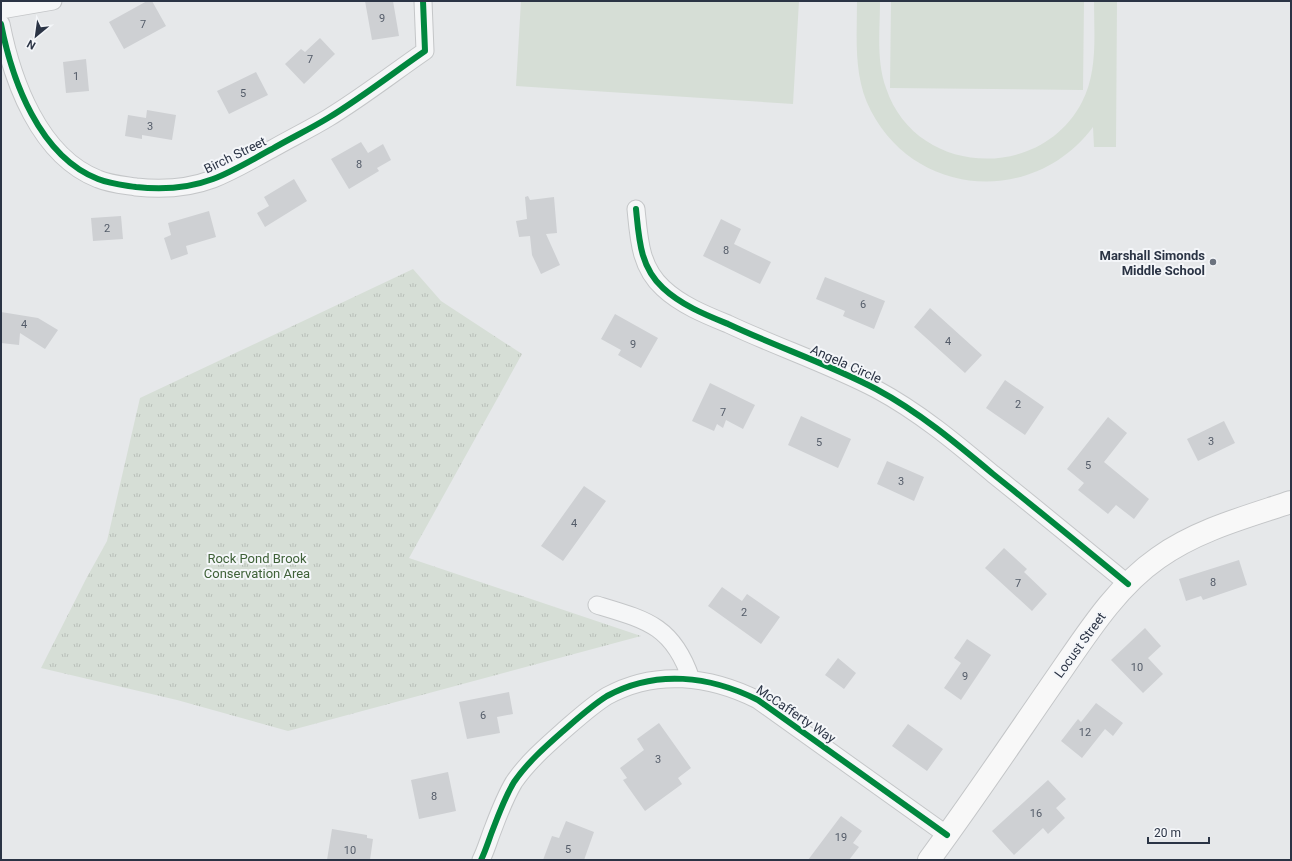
<svg xmlns="http://www.w3.org/2000/svg" width="1292" height="861" viewBox="0 0 1292 861" font-family="Roboto,sans-serif">
	<style>
		.grass { fill: url(#grass-tufts) }
		.pitch { fill: #d6ded6 }
		.building { fill: #ced0d3 }
		.lines { fill: none; stroke-linecap: round; stroke-linejoin: round }
		.street-casing { stroke: #c4c6c8; stroke-width: 19 }
		.secondary-casing { stroke: #c4c6c8; stroke-width: 24 }
		.street { stroke: #f5f6f7; stroke-width: 17 }
		.secondary { stroke: #f8f8f8; stroke-width: 22 }
		.cycleway-casing { stroke: #f4f6f9; stroke-width: 8 }
		.cycleway { stroke: #00873e; stroke-width: 6 }
		.poi-dot { fill: #6c737f; stroke: #f4f6f9; stroke-width: 1.5 }
		.labels { text-anchor: middle; dominant-baseline: central; stroke-width: 4; stroke-linejoin: round; paint-order: stroke }
		.number-label { font-size: 11px; fill: #545c69 }
		.street-label { font-size: 13px; fill: #2b3445; stroke: #f4f6f9 }
		.poi-label { font-size: 13px; font-weight: bold; fill: #2b3445; stroke: #f4f6f9; text-anchor: end }
		.park-label { font-size: 13px; fill: #3f6138; stroke: #f4f6f9 }
	</style>
	<defs>
		<pattern id="grass-tufts" width="24" height="20" patternUnits="userSpaceOnUse"><rect width="24" height="20" fill="#d6ded6"/><path d="M3 7l-1-3M5 7V3M7 7l1-3M15 17l-1-3M17 17v-4M19 17l1-3" fill="none" stroke="#b8bfb9"/></pattern>
	</defs>
	<rect width="100%" height="100%" fill="#e6e8ea"/>
	<path class="grass" d="M 413,269 L 441,301 L 522,354 L 409,558 L 641,636 L 288,731 L 177,700 L 41,668 L 86,579 L 107,541 L 140,398 Z"/>
	<path class="pitch" d="M 521,1 L 799,1 L 793,104 L 516,86 Z
		M 857,1 L 880,1 C 880,30 876,60 886,88 C 915,176 1040,183 1082,102 C 1098,71 1094,35 1094,1 L 1117,1 L 1116,147 L 1094,147 L 1093,127 C 1035,205 917,199 871,111 C 853,77 857,38 857,1 Z
		M 891,1 L 1084,1 L 1083,90 L 890,88 Z"/>
	<path class="building" d="M 147,1 L 152,1 L 166,26 L 124,49 L 109,22 Z
		M 365,1 L 393,1 L 399,36 L 372,40 Z
		M 320,38 L 335,54 L 304,84 L 285,64 L 301,49 L 305,52 Z
		M 86,59 L 89,91 L 66,93 L 63,62 Z
		M 256,72 L 268,95 L 229,114 L 217,91 Z
		M 147,110 L 176,115 L 172,140 L 142,135 L 142,139 L 125,136 L 128,115 L 146,118 Z
		M 361,142 L 368,153 L 383,144 L 391,160 L 377,168 L 379,171 L 349,189 L 331,159 Z
		M 294,179 L 307,201 L 265,227 L 257,213 L 269,206 L 264,197 Z
		M 528,196 L 530,200 L 554,197 L 557,233 L 546,234 L 560,265 L 541,274 L 532,255 L 530,236 L 519,237 L 516,221 L 527,219 L 525,197 Z
		M 209,211 L 216,237 L 186,246 L 188,254 L 171,260 L 164,238 L 171,235 L 168,223 Z
		M 121,216 L 123,239 L 93,241 L 91,218 Z
		M 721,219 L 741,229 L 734,244 L 771,262 L 760,284 L 703,256 Z
		M 825,277 L 885,301 L 874,329 L 843,316 L 845,311 L 816,299 Z
		M 930,308 L 982,355 L 965,373 L 914,327 Z
		M 1,312 L 38,318 L 58,330 L 45,349 L 20,333 L 19,345 L 1,343 Z
		M 615,314 L 658,338 L 641,368 L 618,355 L 621,350 L 601,339 Z
		M 1005,380 L 1044,407 L 1025,435 L 986,408 Z
		M 710,383 L 755,405 L 743,429 L 726,420 L 723,428 L 717,424 L 714,431 L 692,421 Z
		M 801,416 L 851,439 L 838,468 L 788,445 Z
		M 1108,417 L 1127,433 L 1104,462 L 1149,499 L 1134,519 L 1116,505 L 1108,514 L 1078,490 L 1084,483 L 1067,469 Z
		M 1224,421 L 1235,443 L 1198,461 L 1187,439 Z
		M 887,461 L 924,477 L 914,501 L 877,484 Z
		M 584,486 L 606,501 L 563,561 L 541,546 Z
		M 1004,548 L 1027,569 L 1024,572 L 1047,594 L 1032,611 L 985,568 Z
		M 1239,560 L 1247,585 L 1203,600 L 1201,596 L 1186,601 L 1179,579 Z
		M 722,587 L 742,601 L 747,594 L 780,617 L 761,644 L 708,606 Z
		M 1145,628 L 1161,646 L 1148,658 L 1163,674 L 1143,693 L 1111,660 Z
		M 967,639 L 991,655 L 961,700 L 944,688 L 961,663 L 954,658 Z
		M 838,658 L 856,673 L 844,689 L 825,675 Z
		M 509,692 L 513,714 L 497,717 L 500,733 L 467,739 L 459,702 Z
		M 1096,703 L 1123,723 L 1113,736 L 1105,729 L 1082,758 L 1061,741 L 1078,719 L 1081,722 Z
		M 659,723 L 691,768 L 678,778 L 682,784 L 645,811 L 623,780 L 627,778 L 620,768 L 644,750 L 637,739 Z
		M 908,724 L 943,749 L 927,771 L 892,746 Z
		M 448,772 L 456,811 L 419,819 L 411,780 Z
		M 1048,780 L 1066,799 L 1056,808 L 1065,818 L 1048,834 L 1043,828 L 1014,855 L 992,831 Z
		M 841,816 L 862,831 L 853,843 L 859,847 L 849,860 L 808,860 Z
		M 566,821 L 594,832 L 584,860 L 543,860 L 552,836 L 559,838 Z
		M 332,829 L 367,835 L 367,838 L 373,839 L 370,860 L 327,860 Z"/>
	<g class="lines">
		<defs>
			<path id="street" d="M 1,10 L 53,1
				M 1,24 C 12,80 39,156 98,179 C 110,184 123,185 136,187 C 162,190 189,188 213,179 C 234,171 253,159 272,149 C 291,138 310,129 328,118 C 361,98 393,73 425,51 L 423,1
				M 636,209 C 639,239 640,267 663,288 C 681,305 706,315 728,324 C 777,347 828,364 876,389 C 919,412 956,443 993,474 C 1038,510 1083,547 1128,584
				M 597,605 C 647,620 673,626 691,679
				M 481,860 C 486,850 489,839 493,829 C 499,813 505,797 514,782 C 527,763 545,747 562,732 C 577,719 591,706 607,696 C 656,669 710,676 758,700 L 947,835"/>
			<path id="secondary" d="M 929,860 C 971,803 1010,745 1050,687 C 1082,642 1112,590 1158,558 C 1197,530 1246,517 1291,502"/>
		</defs>
		<use href="#street" class="street-casing"/>
		<use href="#secondary" class="secondary-casing"/>
		<use href="#street" class="street"/>
		<use href="#secondary" class="secondary"/>
		<defs>
			<path id="cycleway" d="M 1,24 C 12,80 39,156 98,179 C 110,184 123,185 136,187 C 162,190 189,188 213,179 C 234,171 253,159 272,149 C 291,138 310,129 328,118 C 361,98 393,73 425,51 L 423,1
				M 636,209 C 639,239 640,267 663,288 C 681,305 706,315 728,324 C 777,347 828,364 876,389 C 919,412 956,443 993,474 C 1038,510 1083,547 1128,584
				M 481,860 C 486,850 489,839 493,829 C 499,813 505,797 514,782 C 527,763 545,747 562,732 C 577,719 591,706 607,696 C 656,669 710,676 758,700 L 947,835"/>
		</defs>
		<use href="#cycleway" class="cycleway-casing"/>
		<use href="#cycleway" class="cycleway"/>
	</g>
	<circle class="poi-dot" cx="1213" cy="262" r="4"/>
	<g class="labels">
		<g class="number-label">
			<text x="382" y="18">9</text>
			<text x="143" y="24">7</text>
			<text x="310" y="59">7</text>
			<text x="76" y="76">1</text>
			<text x="243" y="93">5</text>
			<text x="150" y="126">3</text>
			<text x="359" y="164">8</text>
			<text x="107" y="228">2</text>
			<text x="726" y="250">8</text>
			<text x="863" y="304">6</text>
			<text x="24" y="324">4</text>
			<text x="948" y="341">4</text>
			<text x="633" y="344">9</text>
			<text x="1018" y="404">2</text>
			<text x="723" y="412">7</text>
			<text x="1211" y="441">3</text>
			<text x="819" y="442">5</text>
			<text x="1088" y="465">5</text>
			<text x="901" y="481">3</text>
			<text x="574" y="523">4</text>
			<text x="1213" y="582">8</text>
			<text x="1018" y="583">7</text>
			<text x="744" y="612">2</text>
			<text x="1137" y="667">10</text>
			<text x="965" y="676">9</text>
			<text x="483" y="715">6</text>
			<text x="1085" y="732">12</text>
			<text x="658" y="759">3</text>
			<text x="434" y="796">8</text>
			<text x="1036" y="813">16</text>
			<text x="841" y="837">19</text>
			<text x="568" y="849">5</text>
			<text x="350" y="850">10</text>
		</g>
		<g class="street-label">
			<text transform="translate(235 155) rotate(-26)">Birch Street</text>
			<text transform="translate(846 364) rotate(24)">Angela Circle</text>
			<text transform="translate(1080 645) rotate(-54)">Locust Street</text>
			<text transform="translate(796 714) rotate(34)">McCafferty Way</text>
		</g>
		<g class="poi-label">
			<text x="1205" y="255">Marshall Simonds<tspan x="1205" dy="15">Middle School</tspan></text>
		</g>
		<g class="park-label">
			<text x="257" y="558">Rock Pond Brook<tspan x="257" dy="15">Conservation Area</tspan></text>
		</g>
	</g>
	<rect width="1292" height="861" fill="none" stroke="#2b3445" stroke-width="4"/>
	<g transform="translate(36 36) rotate(209)" stroke="#f4f6f9" stroke-width="3" paint-order="stroke">
	<path d="M0-3L7 15L0 10L-7 15Z" fill="#2b3445"/>
	<text y="-6" font-size="11" font-weight="bold" text-anchor="middle" fill="#2b3445">N</text>
	</g>
	<path d="M1148 837v6h61v-6" fill="none" stroke="#2b3445" stroke-width="2"/>
	<text x="1154" y="837" font-size="12" fill="#2b3445" stroke="#f4f6f9" stroke-width="3" paint-order="stroke">20 m</text>
</svg>
